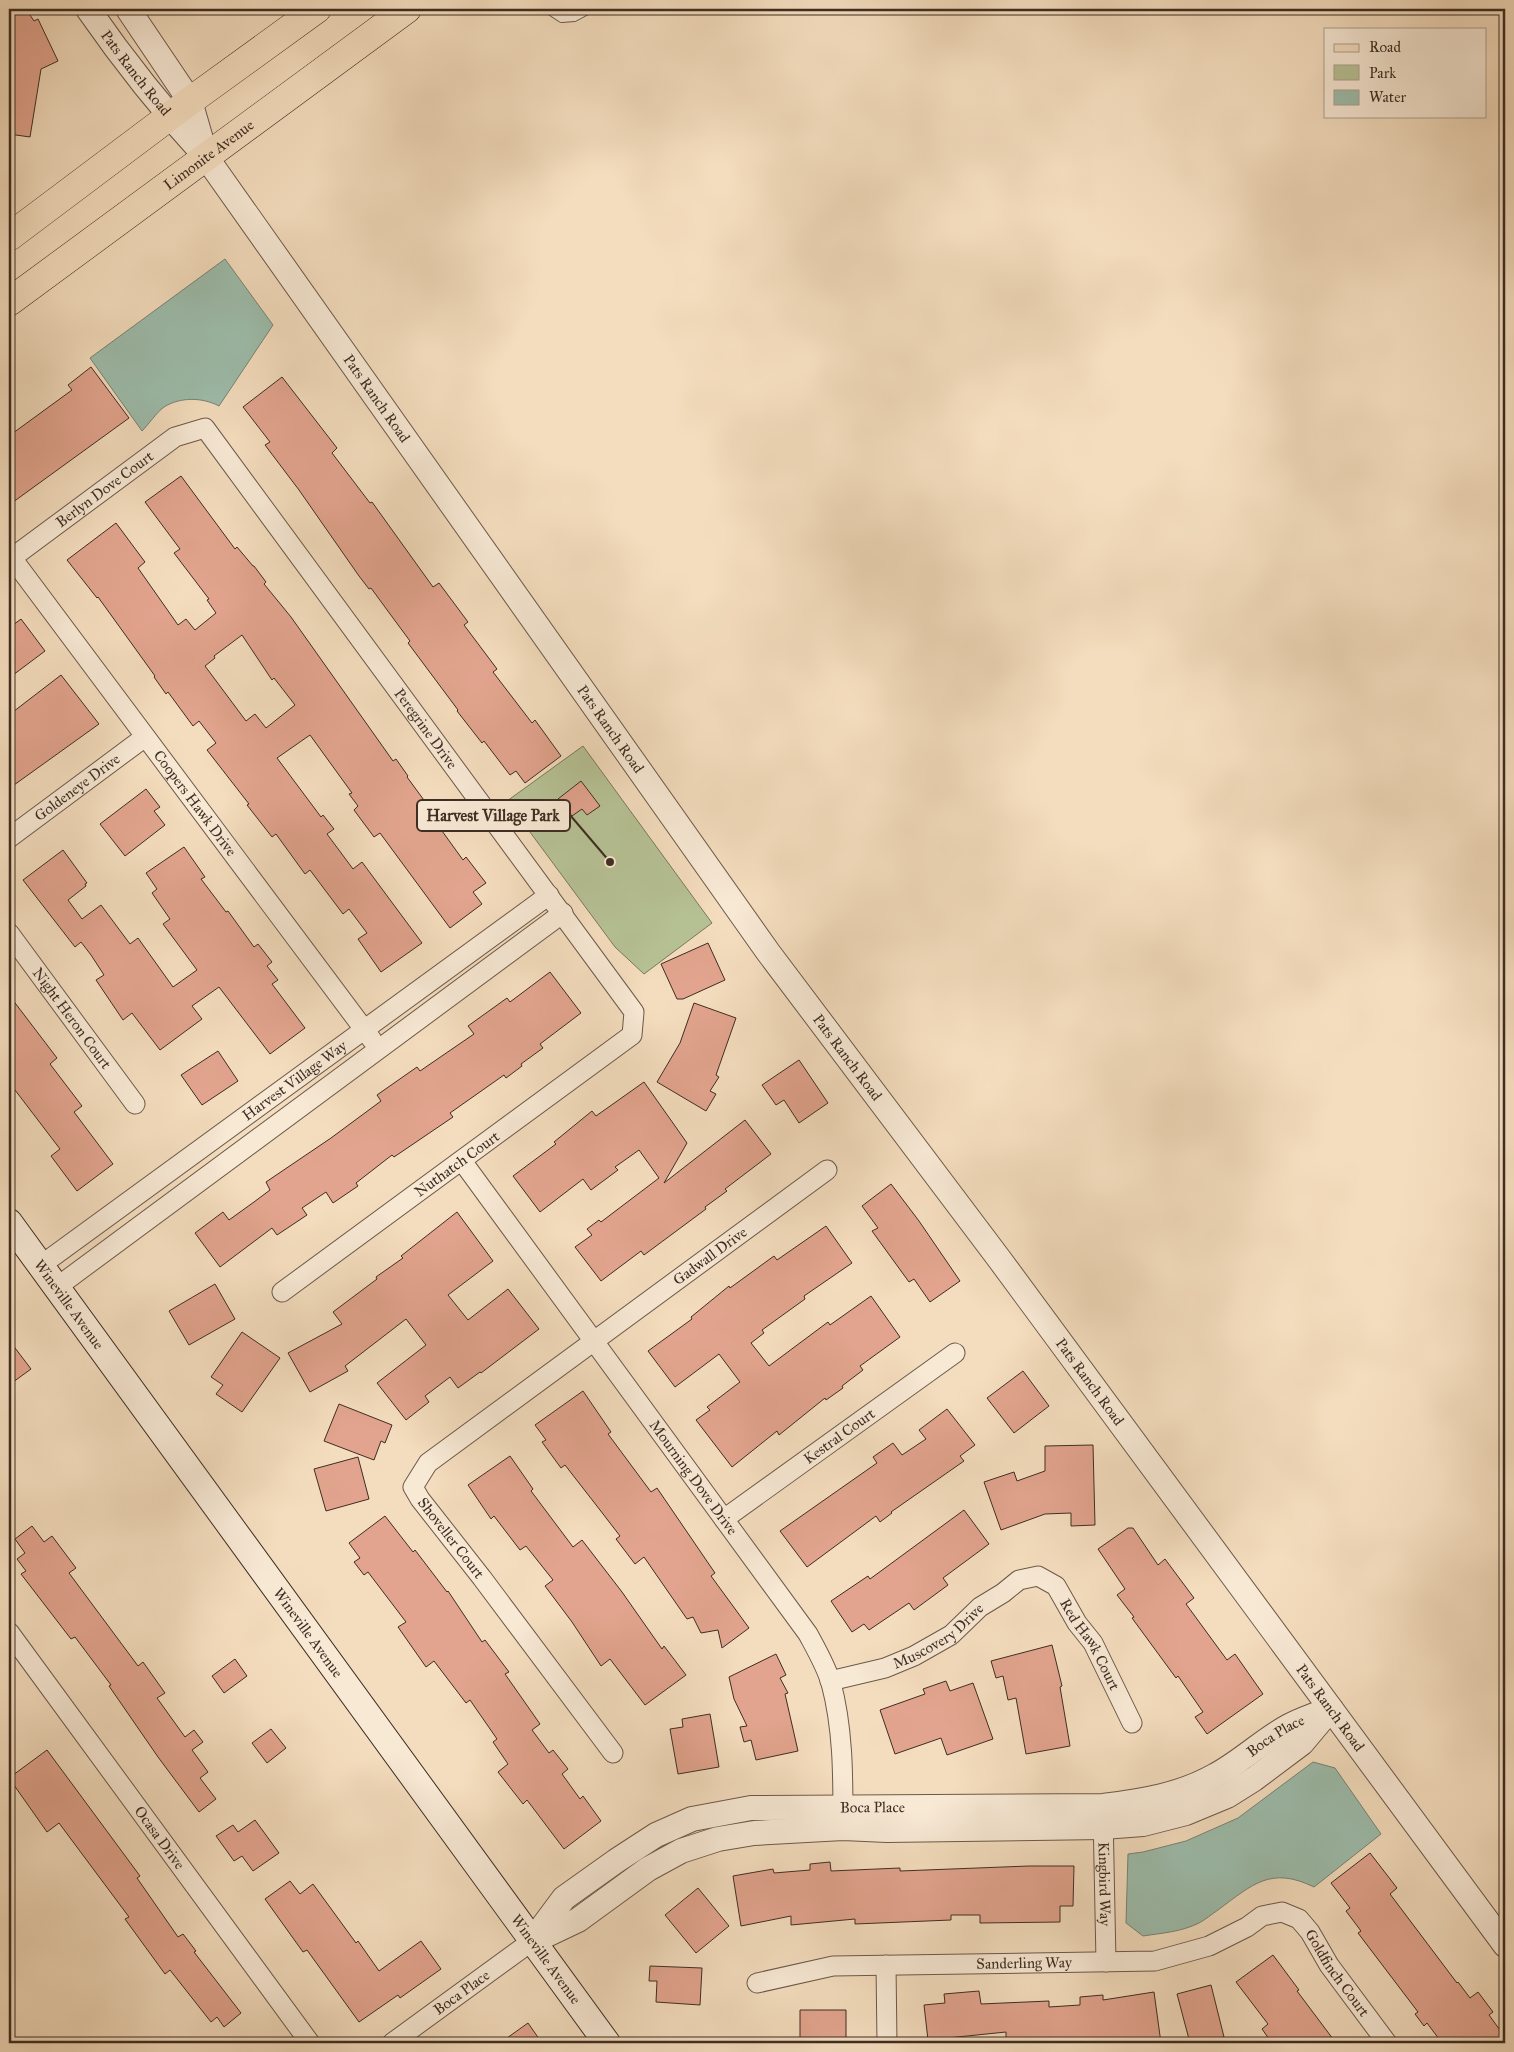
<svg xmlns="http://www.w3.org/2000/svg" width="1514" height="2052" viewBox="0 0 1514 2052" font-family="'IM FELL Great Primer',serif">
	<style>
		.green { fill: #b6c295; stroke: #7a785c }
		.water { fill: #9dbdac; stroke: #778375 }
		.building { fill: #e2a48e; stroke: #3e2d23; fill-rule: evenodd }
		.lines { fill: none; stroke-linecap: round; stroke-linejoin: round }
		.service-casing { stroke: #6c594a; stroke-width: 12 }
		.minor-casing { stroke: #6c594a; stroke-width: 21 }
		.tertiary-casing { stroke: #6c594a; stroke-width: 26 }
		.secondary-casing { stroke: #3e2d23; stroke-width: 28 }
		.primary-casing { stroke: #3e2d23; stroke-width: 29 }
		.service { stroke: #f8e9d5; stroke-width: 10 }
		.minor { stroke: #f8e9d5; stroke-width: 19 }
		.tertiary { stroke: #f8e9d5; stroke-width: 24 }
		.secondary { stroke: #f8e9d5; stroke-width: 26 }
		.primary { stroke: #f4ddbe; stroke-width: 28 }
		.labels { text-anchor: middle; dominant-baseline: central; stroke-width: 4; stroke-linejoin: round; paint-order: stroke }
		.street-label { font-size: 15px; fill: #3e2d23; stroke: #f8e9d5 }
		.leader { fill: none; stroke: #3e2d23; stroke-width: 2 }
		.callout-dot { fill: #3e2d23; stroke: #f8e9d5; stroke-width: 2 }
		.callout { fill: #f8e9d5; stroke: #3e2d23; stroke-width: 2 }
		.callout-label { font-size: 16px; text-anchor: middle; font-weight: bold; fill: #3e2d23 }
	</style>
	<rect width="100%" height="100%" fill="#f4ddbe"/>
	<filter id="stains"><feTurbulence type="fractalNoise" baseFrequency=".004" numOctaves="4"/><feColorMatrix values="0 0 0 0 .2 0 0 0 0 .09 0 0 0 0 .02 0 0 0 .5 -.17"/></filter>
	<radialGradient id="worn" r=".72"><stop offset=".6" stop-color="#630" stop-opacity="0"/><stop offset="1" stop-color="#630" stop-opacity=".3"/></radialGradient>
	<path class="green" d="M 583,746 L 712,923 L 644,974 L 615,947 L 507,801 Z"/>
	<path class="water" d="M 225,259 L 273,325 L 219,406 C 202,397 180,397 164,407 C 156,413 149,424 142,431 L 90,358 Z
		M 1313,1762 L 1335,1768 L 1381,1834 L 1314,1887 C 1271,1866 1253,1884 1218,1910 C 1212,1914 1205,1920 1199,1923 C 1181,1932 1162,1933 1143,1936 L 1126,1923 L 1128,1854 L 1143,1852 L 1186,1841 L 1238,1818 Z"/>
	<path class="building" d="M 9,9 L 26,9 L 34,21 L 38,19 L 58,61 L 41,69 L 30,137 L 9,134 Z
		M 91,367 L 129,418 L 9,505 L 9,436 L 72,390 L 68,385 Z
		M 282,377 L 337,448 L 332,453 L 370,503 L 372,502 L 433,587 L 439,583 L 468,622 L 464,625 L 497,669 L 493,672 L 532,723 L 535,720 L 561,756 L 525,783 L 516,771 L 510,775 L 484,741 L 482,743 L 457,711 L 458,710 L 408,643 L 410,641 L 393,618 L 371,588 L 369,589 L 359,576 L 299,490 L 265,445 L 270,442 L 243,407 Z
		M 181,476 L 235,549 L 237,547 L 253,566 L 254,566 L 266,582 L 264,584 L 291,617 L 393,761 L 396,759 L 408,776 L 407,777 L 440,822 L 437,824 L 463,860 L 466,857 L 486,883 L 473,892 L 482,904 L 450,928 L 380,833 L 374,837 L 354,810 L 358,806 L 349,794 L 352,793 L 310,735 L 277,758 L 321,817 L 323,815 L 334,829 L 327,834 L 353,869 L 362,862 L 422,943 L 381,972 L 358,939 L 367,933 L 349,909 L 343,914 L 310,870 L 305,874 L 276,834 L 272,837 L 247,805 L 249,804 L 207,750 L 216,743 L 199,721 L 193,726 L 168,692 L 166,694 L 154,677 L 155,676 L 98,597 L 97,598 L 67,560 L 116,523 L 145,562 L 138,568 L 178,625 L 186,619 L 195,630 L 216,613 L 207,600 L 209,599 L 174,553 L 180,549 L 145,502 ZM 242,635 L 272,680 L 274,678 L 295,705 L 266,728 L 255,714 L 246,721 L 205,666 L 215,658 L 214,656 Z
		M 21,619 L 45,651 L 9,678 L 9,628 Z
		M 61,675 L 99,724 L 14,785 L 9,778 L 9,715 Z
		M 581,781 L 600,806 L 587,815 L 582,809 L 572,816 L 558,799 Z
		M 146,789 L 160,807 L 154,811 L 165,825 L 125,856 L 100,824 Z
		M 184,847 L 205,877 L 201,879 L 226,912 L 228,911 L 254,947 L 258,944 L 272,962 L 267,966 L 278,980 L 272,984 L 305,1028 L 270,1054 L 219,987 L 192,1006 L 202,1019 L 160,1050 L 132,1013 L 123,1020 L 96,980 L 104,975 L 91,955 L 81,942 L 75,947 L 23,880 L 63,850 L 87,883 L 85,884 L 86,886 L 68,900 L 82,919 L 101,905 L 130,944 L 138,938 L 173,987 L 197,970 L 163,924 L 170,919 L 152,893 L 157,889 L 146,873 Z
		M 708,943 L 725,980 L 683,999 L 677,999 L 661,964 Z
		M 550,972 L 581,1013 L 540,1044 L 543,1048 L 521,1064 L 522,1066 L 506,1078 L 504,1075 L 450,1113 L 453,1117 L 394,1157 L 392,1155 L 356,1183 L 358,1186 L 333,1203 L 326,1192 L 302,1208 L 307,1215 L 277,1235 L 272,1228 L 220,1267 L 195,1233 L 223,1212 L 229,1220 L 254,1202 L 270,1190 L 266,1182 L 331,1138 L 381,1101 L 377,1095 L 417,1067 L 420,1071 L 474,1034 L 468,1026 L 507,998 L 510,1002 Z
		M 9,995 L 57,1058 L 50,1064 L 82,1106 L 74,1112 L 113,1164 L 77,1191 L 51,1156 L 60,1149 L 15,1090 L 9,1095 Z
		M 694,1003 L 736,1018 L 716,1075 L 719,1077 L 710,1091 L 716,1094 L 706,1111 L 657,1082 L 680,1043 Z
		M 218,1051 L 238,1081 L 202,1105 L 181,1075 Z
		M 799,1060 L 828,1103 L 799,1123 L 784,1100 L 776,1105 L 762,1085 Z
		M 644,1082 L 687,1143 L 664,1183 L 745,1120 L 771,1154 L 725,1189 L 727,1191 L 705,1207 L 706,1209 L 644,1255 L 641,1251 L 601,1281 L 575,1247 L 592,1235 L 587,1229 L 599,1220 L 601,1222 L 659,1178 L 639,1150 L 615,1167 L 618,1170 L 591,1190 L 583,1179 L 540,1212 L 513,1176 L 556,1144 L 554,1142 L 592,1111 L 596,1116 Z
		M 891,1184 L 919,1221 L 960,1281 L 930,1302 L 914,1279 L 909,1282 L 872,1231 L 878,1228 L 862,1206 Z
		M 457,1212 L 493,1261 L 448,1295 L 468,1320 L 508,1289 L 539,1329 L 481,1373 L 480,1372 L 458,1388 L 450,1377 L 425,1396 L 429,1402 L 406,1420 L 377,1383 L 426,1345 L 406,1319 L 345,1366 L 348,1371 L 310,1392 L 288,1353 L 342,1324 L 333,1312 L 377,1279 L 376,1277 L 403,1258 L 401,1256 Z
		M 826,1226 L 852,1263 L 804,1296 L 805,1299 L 762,1330 L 764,1333 L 751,1343 L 769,1366 L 828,1322 L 830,1325 L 871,1296 L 900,1337 L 860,1366 L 863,1370 L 842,1386 L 843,1388 L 826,1400 L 825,1398 L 779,1435 L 777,1431 L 732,1467 L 696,1420 L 710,1410 L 707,1407 L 740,1382 L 719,1354 L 675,1387 L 648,1351 L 692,1319 L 691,1317 L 729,1286 L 730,1288 L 774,1256 L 777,1260 Z
		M 215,1284 L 235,1319 L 189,1345 L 169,1311 Z
		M 242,1332 L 280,1358 L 242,1412 L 216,1394 L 223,1385 L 211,1377 Z
		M 9,1340 L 31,1369 L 9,1385 Z
		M 1023,1371 L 1049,1406 L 1014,1433 L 987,1398 Z
		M 583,1391 L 611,1432 L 608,1434 L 651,1492 L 657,1488 L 715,1573 L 711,1576 L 749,1628 L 722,1648 L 718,1630 L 701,1633 L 693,1617 L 687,1619 L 644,1557 L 635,1564 L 616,1539 L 620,1536 L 600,1510 L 565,1465 L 561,1468 L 542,1442 L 546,1440 L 535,1425 Z
		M 339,1404 L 392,1425 L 385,1443 L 381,1441 L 374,1460 L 324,1441 Z
		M 947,1409 L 975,1445 L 960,1456 L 964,1461 L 891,1512 L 892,1513 L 880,1522 L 876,1516 L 807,1567 L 780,1531 L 877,1463 L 873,1457 L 893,1443 L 902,1455 L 926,1439 L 919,1430 Z
		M 1093,1445 L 1095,1525 L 1071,1526 L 1071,1513 L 1045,1514 L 1001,1530 L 984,1482 L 1014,1472 L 1017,1481 L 1045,1471 L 1045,1446 Z
		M 510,1456 L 533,1489 L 531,1491 L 573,1547 L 582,1540 L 622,1592 L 662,1649 L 664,1646 L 686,1675 L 645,1705 L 610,1659 L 601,1666 L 572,1622 L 545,1586 L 553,1580 L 526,1546 L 520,1550 L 494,1516 L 491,1519 L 468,1485 Z
		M 358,1457 L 369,1499 L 326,1511 L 314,1469 Z
		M 964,1510 L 989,1544 L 943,1578 L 948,1585 L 914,1610 L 909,1603 L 869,1630 L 864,1624 L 852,1632 L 831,1601 L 868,1576 L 870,1579 Z
		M 385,1516 L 413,1552 L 415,1550 L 447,1592 L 448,1591 L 482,1642 L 485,1640 L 509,1672 L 505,1674 L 540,1724 L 532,1730 L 549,1753 L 553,1750 L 568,1769 L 562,1774 L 580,1799 L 583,1796 L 601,1821 L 564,1849 L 527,1800 L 523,1804 L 498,1772 L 508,1764 L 493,1742 L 497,1739 L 470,1700 L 466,1703 L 434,1661 L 426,1667 L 398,1627 L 406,1622 L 368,1572 L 364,1575 L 354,1562 L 360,1558 L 349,1543 Z
		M 32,1526 L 44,1542 L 52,1536 L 76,1568 L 69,1573 L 138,1666 L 143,1662 L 165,1693 L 157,1698 L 185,1737 L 194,1730 L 203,1742 L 192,1750 L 208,1772 L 200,1778 L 216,1799 L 199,1812 L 158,1757 L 109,1686 L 111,1685 L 75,1637 L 71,1639 L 21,1574 L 26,1571 L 17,1559 L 25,1553 L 15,1539 Z
		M 1128,1528 L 1133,1528 L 1158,1565 L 1165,1559 L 1194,1598 L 1186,1604 L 1227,1660 L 1235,1654 L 1263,1694 L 1207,1734 L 1195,1717 L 1203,1712 L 1178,1676 L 1176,1678 L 1132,1618 L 1134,1617 L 1117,1595 L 1125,1589 L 1098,1549 Z
		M 1052,1645 L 1062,1686 L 1060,1687 L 1070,1746 L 1026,1754 L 1016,1698 L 1008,1700 L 1003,1676 L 996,1678 L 991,1661 Z
		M 776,1654 L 786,1675 L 780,1678 L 788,1693 L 785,1694 L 798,1751 L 756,1760 L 751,1740 L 744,1742 L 740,1727 L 747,1726 L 734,1699 L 729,1677 Z
		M 235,1659 L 247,1676 L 224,1693 L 212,1676 Z
		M 946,1681 L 950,1691 L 973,1683 L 993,1739 L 947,1755 L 941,1738 L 895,1754 L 880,1710 L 925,1694 L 923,1689 Z
		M 710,1714 L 719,1767 L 678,1774 L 670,1729 L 683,1727 L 682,1719 Z
		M 271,1729 L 286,1748 L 267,1763 L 252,1743 Z
		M 47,1750 L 140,1876 L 137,1878 L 178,1937 L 183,1934 L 196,1951 L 194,1952 L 241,2013 L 224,2027 L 217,2017 L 211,2022 L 170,1970 L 165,1974 L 125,1919 L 129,1917 L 59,1823 L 47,1832 L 9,1778 Z
		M 255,1820 L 279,1853 L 253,1871 L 242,1856 L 234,1861 L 216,1836 L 233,1825 L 238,1832 Z
		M 1370,1853 L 1397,1888 L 1390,1894 L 1457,1983 L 1458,1982 L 1470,1998 L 1478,1992 L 1493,2012 L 1489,2015 L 1505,2037 L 1505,2043 L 1442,2043 L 1427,2023 L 1424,2026 L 1415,2014 L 1418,2012 L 1358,1933 L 1361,1931 L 1346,1911 L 1350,1908 L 1331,1883 Z
		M 830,1862 L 831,1871 L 900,1868 L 900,1871 L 1029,1866 L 1074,1866 L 1073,1906 L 1060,1906 L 1060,1922 L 980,1923 L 980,1915 L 951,1915 L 951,1920 L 855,1924 L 855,1919 L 791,1925 L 791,1916 L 741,1926 L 733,1876 L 773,1869 L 774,1873 L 810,1870 L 810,1864 Z
		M 290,1881 L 300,1894 L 313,1884 L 356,1943 L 358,1941 L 379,1971 L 421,1941 L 441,1969 L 400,1998 L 398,1995 L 359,2022 L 307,1950 L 303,1952 L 265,1899 Z
		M 698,1888 L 729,1926 L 696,1953 L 665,1915 Z
		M 1273,1955 L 1299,1990 L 1297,1991 L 1336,2043 L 1272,2043 L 1262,2029 L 1268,2024 L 1236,1982 Z
		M 650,1966 L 702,1968 L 700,2005 L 656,2002 L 657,1981 L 649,1981 Z
		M 1211,1985 L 1224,2037 L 1200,2043 L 1190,2043 L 1177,1994 Z
		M 979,1991 L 981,2004 L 1049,2001 L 1049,2007 L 1080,2005 L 1080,1997 L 1103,1995 L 1103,2000 L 1154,1992 L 1161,2043 L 1006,2043 L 1006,2032 L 928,2040 L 924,2005 L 945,2003 L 944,1994 Z
		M 800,2010 L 846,2010 L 846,2043 L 800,2043 Z
		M 528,2023 L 542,2043 L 500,2043 Z"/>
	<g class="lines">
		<defs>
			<path id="service" d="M 550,9 L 562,17 L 574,16 L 587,9"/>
			<g id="minor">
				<path id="s1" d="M 12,558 L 372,1040"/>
				<path id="s2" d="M 9,560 L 175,437 L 205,428 L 634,1012 L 632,1035 L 282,1292"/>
				<path id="s3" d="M 9,838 L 145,737"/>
				<path id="s4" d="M 9,933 L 135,1104"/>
				<path id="s5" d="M 462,1161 L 808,1634 C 816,1649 826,1666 831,1683 C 843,1728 843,1774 843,1820"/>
				<path id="s6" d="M 40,1266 L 549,895"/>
				<path d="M 57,1287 L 563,913"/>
				<path id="s7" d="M 724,1519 L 955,1353"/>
				<path id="s8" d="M 9,1632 L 310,2043"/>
				<path id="s9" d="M 830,1681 L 885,1668 L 914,1656 L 951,1635 L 980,1607 L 1003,1593 L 1019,1580 L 1038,1576 L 1056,1586 L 1077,1623 L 1093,1643 L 1132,1723"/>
				<path id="s10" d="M 613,1753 L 482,1578 L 420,1499 L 413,1487 L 428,1463 L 827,1170"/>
				<path id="s11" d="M 1103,1813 L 1106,1962"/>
				<path d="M 886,1965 L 887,2043"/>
				<path id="s12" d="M 757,1983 L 833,1966 L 1155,1961 L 1209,1946 L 1247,1927 L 1262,1916 L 1282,1912 L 1299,1919 L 1310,1932 L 1329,1965 L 1387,2043"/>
				<path id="s13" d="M 392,2043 L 532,1941"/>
			</g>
			<g id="tertiary">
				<path id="s14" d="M 88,9 C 124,61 163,110 206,157 L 768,952 L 1000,1260 L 1505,1945"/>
				<path d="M 128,9 L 190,101 L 205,153"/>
				<path id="s15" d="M 532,1941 L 564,1898 L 616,1861 L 656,1835 L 692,1819 L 751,1808 L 1103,1806 C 1143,1801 1181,1795 1216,1775 C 1242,1761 1263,1740 1289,1726 C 1302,1719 1317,1714 1331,1709"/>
				<path d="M 534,1941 L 578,1920 L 648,1869 L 681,1851 L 718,1839 L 754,1833 L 843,1828 L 887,1830 L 1103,1827 L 1143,1824 L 1186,1813 L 1227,1796 L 1254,1779 L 1302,1743 L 1328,1712"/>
			</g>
			<g id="secondary">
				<path id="s16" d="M 9,1222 L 607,2043"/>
			</g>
			<g id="primary">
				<path d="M 9,237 L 190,101 L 317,9"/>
				<path id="s17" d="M 9,302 L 407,9"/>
			</g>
		</defs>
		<use href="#service" class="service-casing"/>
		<use href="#minor" class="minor-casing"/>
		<use href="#tertiary" class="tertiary-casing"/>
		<use href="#secondary" class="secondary-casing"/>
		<use href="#primary" class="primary-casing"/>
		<use href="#service" class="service"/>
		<use href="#minor" class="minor"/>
		<use href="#tertiary" class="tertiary"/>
		<use href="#secondary" class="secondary"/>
		<use href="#primary" class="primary"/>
	</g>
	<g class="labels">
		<g class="street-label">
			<text stroke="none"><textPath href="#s14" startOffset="80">Pats Ranch Road</textPath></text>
			<text stroke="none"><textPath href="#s17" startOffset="248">Limonite Avenue</textPath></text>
			<text stroke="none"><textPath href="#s14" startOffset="485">Pats Ranch Road</textPath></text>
			<text stroke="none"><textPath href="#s2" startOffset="119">Berlyn Dove Court</textPath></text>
			<text stroke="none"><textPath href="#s2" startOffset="611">Peregrine Drive</textPath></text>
			<text stroke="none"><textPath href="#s14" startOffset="890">Pats Ranch Road</textPath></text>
			<text stroke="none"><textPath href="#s3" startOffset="85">Goldeneye Drive</textPath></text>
			<text stroke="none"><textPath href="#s1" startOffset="306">Coopers Hawk Drive</textPath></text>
			<text stroke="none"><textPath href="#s4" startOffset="106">Night Heron Court</textPath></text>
			<text stroke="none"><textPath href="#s14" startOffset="1295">Pats Ranch Road</textPath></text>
			<text stroke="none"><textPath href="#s6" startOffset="315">Harvest Village Way</textPath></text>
			<text transform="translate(457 1164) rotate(-36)">Nuthatch Court</text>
			<text stroke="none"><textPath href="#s10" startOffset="711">Gadwall Drive</textPath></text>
			<text stroke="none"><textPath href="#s16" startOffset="102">Wineville Avenue</textPath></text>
			<text stroke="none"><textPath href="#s14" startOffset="1700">Pats Ranch Road</textPath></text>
			<text stroke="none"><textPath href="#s7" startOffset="142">Kestral Court</textPath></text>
			<text stroke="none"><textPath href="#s5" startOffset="392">Mourning Dove Drive</textPath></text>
			<text transform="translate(451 1538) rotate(52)">Shoveller Court</text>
			<text stroke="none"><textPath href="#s16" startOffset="508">Wineville Avenue</textPath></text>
			<text stroke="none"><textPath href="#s9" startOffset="119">Muscovery Drive</textPath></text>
			<text stroke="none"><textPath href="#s9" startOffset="326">Red Hawk Court</textPath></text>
			<text stroke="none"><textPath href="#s14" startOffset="2105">Pats Ranch Road</textPath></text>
			<text stroke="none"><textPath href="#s15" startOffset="806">Boca Place</textPath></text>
			<text stroke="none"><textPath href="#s15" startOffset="386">Boca Place</textPath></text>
			<text stroke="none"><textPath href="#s8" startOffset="255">Ocasa Drive</textPath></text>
			<text stroke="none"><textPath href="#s11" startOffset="71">Kingbird Way</textPath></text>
			<text stroke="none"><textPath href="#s16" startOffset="912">Wineville Avenue</textPath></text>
			<text stroke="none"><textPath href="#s12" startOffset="269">Sanderling Way</textPath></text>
			<text stroke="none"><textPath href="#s12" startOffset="622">Goldfinch Court</textPath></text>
			<text stroke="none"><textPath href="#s13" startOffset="86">Boca Place</textPath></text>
		</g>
	</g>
	<path class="leader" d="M610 862L570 815"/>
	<circle class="callout-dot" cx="610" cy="862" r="5"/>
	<rect class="callout" x="417" y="800" width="153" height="31" rx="5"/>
	<g class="callout-label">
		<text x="493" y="821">Harvest Village Park</text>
	</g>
	<rect width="1514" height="2052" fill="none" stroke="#f4ddbe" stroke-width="30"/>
	<rect x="10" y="10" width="1494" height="2032" fill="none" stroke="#3e2d23" stroke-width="2.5"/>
	<rect x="15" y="15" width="1484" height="2022" fill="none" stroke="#3e2d23"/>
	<rect x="1324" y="28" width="162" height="90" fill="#f8e9d5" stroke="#ae9e8e"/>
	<rect x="1334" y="44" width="25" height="8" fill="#f4ddbe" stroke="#ae9e8e"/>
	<text x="1369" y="52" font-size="15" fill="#3e2d23">Road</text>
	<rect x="1334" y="65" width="25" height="15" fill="#b6c295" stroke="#ae9e8e"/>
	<text x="1369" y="78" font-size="15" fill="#3e2d23">Park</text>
	<rect x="1334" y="90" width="25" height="15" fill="#9dbdac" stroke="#ae9e8e"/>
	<text x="1369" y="102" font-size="15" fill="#3e2d23">Water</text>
	<rect width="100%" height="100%" filter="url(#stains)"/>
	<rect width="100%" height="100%" fill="url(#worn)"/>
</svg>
